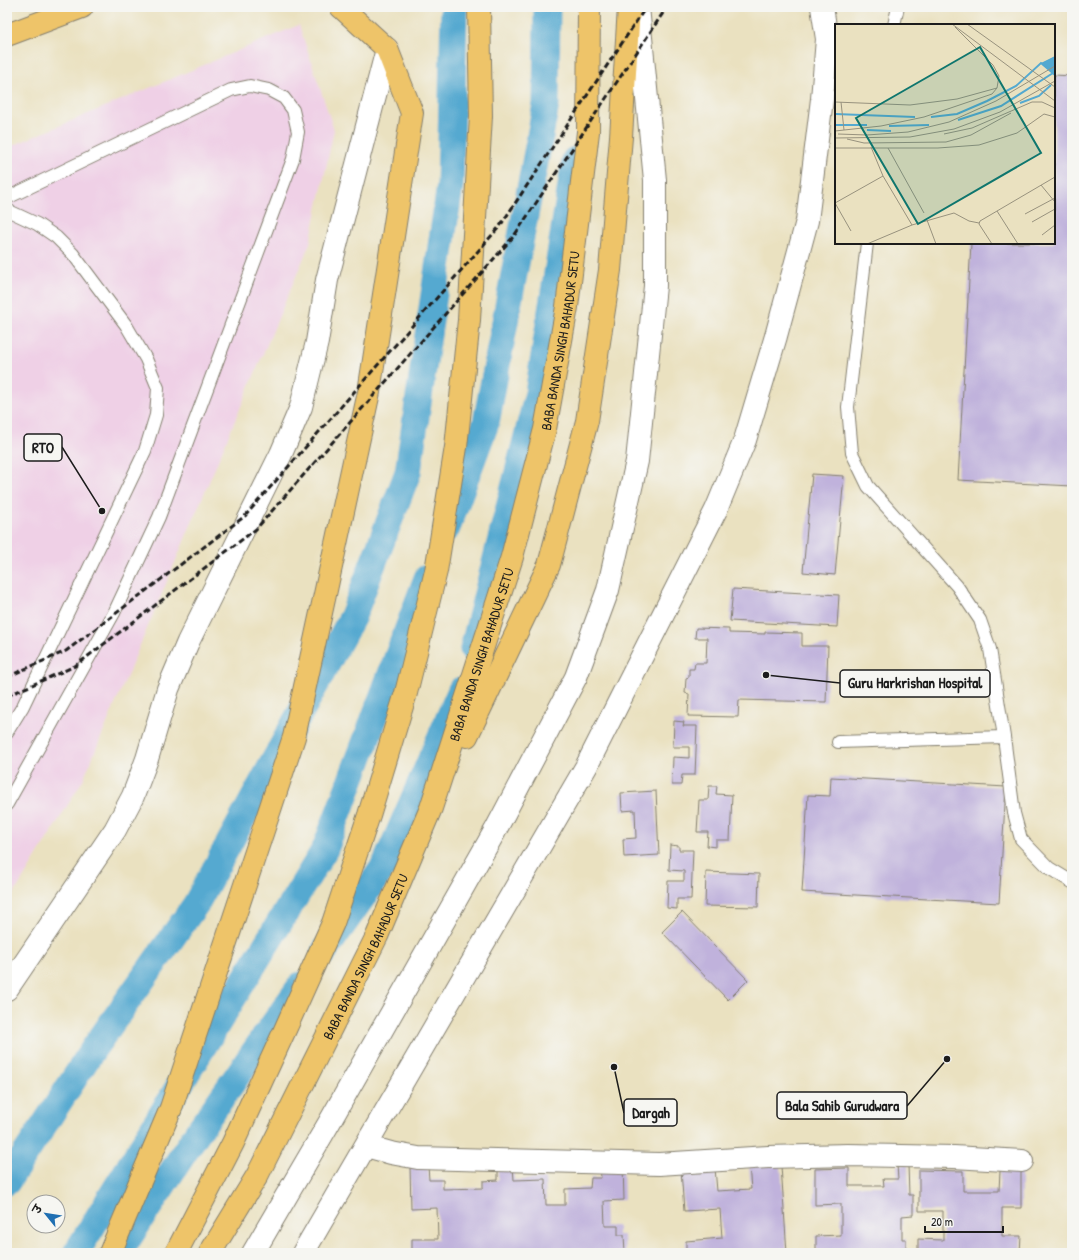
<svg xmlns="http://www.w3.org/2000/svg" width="1079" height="1260" viewBox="0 0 1079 1260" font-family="'Patrick Hand','Playpen Sans Deva',sans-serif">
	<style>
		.built { fill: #efd0e6 }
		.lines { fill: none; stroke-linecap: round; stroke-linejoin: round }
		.canal { stroke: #54a9d0; stroke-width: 27 }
		.building { fill: #c0b2dc }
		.lane-casing { stroke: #837e6e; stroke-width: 14 }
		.street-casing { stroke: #837e6e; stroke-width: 24 }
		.highway-casing { stroke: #837e6e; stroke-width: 24 }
		.lane { stroke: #fff; stroke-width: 12 }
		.street { stroke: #fff; stroke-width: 22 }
		.highway { stroke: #eec469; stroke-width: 22 }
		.rail { stroke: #1c1c1c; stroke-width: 3; stroke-dasharray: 6 3; stroke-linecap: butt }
		.labels { text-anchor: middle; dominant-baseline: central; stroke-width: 3; stroke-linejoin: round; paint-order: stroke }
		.street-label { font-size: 14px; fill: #1c1c1c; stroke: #f6f6f2 }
		.inset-river { fill: none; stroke: #54a9d0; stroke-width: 2 }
		.inset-road { fill: none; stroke: #98927e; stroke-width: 1 }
		.view { fill: #0f766e; fill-opacity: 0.15; stroke: #0f766e; stroke-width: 2 }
		.inset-edge { fill: none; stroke: #1c1c1c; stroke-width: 2 }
		.leader { fill: none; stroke: #1c1c1c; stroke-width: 1.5 }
		.callout-dot { fill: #1c1c1c; stroke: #f6f6f2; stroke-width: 1.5 }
		.callout { fill: #f6f6f2; stroke: #1c1c1c; stroke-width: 1.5 }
		.callout-label { font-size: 15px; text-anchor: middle; font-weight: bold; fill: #1c1c1c }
	</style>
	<rect width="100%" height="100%" fill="#f6f6f2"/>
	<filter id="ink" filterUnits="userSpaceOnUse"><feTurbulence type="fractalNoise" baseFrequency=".025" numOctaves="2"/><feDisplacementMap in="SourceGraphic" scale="8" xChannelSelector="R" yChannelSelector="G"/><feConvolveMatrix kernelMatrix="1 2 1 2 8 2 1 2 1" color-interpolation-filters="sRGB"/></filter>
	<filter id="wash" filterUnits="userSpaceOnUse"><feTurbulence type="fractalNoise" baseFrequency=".012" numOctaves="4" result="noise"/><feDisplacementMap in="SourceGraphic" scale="16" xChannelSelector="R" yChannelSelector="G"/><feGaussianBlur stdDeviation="0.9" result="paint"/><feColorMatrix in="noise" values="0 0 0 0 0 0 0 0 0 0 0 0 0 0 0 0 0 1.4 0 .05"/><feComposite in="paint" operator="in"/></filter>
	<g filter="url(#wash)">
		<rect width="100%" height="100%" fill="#eae1c0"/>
		<path class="built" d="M 299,25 L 334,130 L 310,243 L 83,780 L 7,905 L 7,148 Z"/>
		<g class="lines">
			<path class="canal" d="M 447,528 L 486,423 L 546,104 L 547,7
				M 473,649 L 538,393 L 575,160
				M 324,952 L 385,865 L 461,690
				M 7,1182 L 94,1048 L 196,904 L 353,616 L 408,472 L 450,185 L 454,7
				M 76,1253 L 325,849 L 427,578
				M 119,1253 L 197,1133 L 301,985"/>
		</g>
		<g id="blocks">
			<path class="building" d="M 1054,75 L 1072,76 L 1072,486 L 958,480 L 971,243 L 1054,243 Z
				M 812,474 L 844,476 L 835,575 L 803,572 Z
				M 733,589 L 839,595 L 837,627 L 730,621 Z
				M 696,628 L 729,629 L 729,633 L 765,634 L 765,632 L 802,633 L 802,646 L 828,646 L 826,702 L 739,700 L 738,717 L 688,716 L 689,694 L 685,693 L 686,678 L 689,677 L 689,669 L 694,669 L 695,663 L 706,663 L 707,638 L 695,638 Z
				M 674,721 L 684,722 L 683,726 L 697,726 L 695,775 L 682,775 L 681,785 L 672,785 L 673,757 L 689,758 L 689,747 L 673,747 Z
				M 831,777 L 1006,787 L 999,903 L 802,892 L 808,795 L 830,796 Z
				M 709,786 L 717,786 L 716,794 L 732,795 L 730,840 L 716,840 L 716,847 L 707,846 L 708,832 L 697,832 L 699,800 L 708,800 Z
				M 656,791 L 659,855 L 624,857 L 623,839 L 636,838 L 635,810 L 622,811 L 621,793 Z
				M 670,845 L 679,846 L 679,850 L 693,850 L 691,899 L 677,899 L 677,909 L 667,908 L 668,881 L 684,881 L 684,871 L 669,870 Z
				M 706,872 L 759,874 L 758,907 L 705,906 Z
				M 682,912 L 748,980 L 728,1000 L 662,932 Z
				M 623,1164 L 624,1200 L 604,1201 L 605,1226 L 618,1226 L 618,1235 L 624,1235 L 625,1253 L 412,1253 L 412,1239 L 438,1239 L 437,1208 L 411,1209 L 410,1167 L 428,1166 L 429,1180 L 443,1180 L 443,1189 L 483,1188 L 483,1181 L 498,1180 L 498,1166 L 513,1166 L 514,1180 L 545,1179 L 546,1205 L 565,1205 L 565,1189 L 590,1188 L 591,1178 L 601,1178 L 600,1165 Z
				M 749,1165 L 781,1166 L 787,1253 L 686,1253 L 686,1241 L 722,1238 L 720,1209 L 684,1211 L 681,1170 L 715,1168 L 717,1191 L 751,1189 Z
				M 897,1165 L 908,1165 L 909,1195 L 913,1195 L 913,1215 L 902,1216 L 902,1239 L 906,1239 L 906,1253 L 816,1253 L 816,1236 L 841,1235 L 841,1204 L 815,1205 L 815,1169 L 849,1168 L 849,1186 L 884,1186 L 883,1179 L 898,1179 Z
				M 919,1170 L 963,1171 L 963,1191 L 999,1191 L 1000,1171 L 1021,1171 L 1021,1208 L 1002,1208 L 1002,1236 L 1021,1236 L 1020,1253 L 918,1253 L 918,1239 L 943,1240 L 943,1211 L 919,1211 Z"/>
		</g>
	</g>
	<g filter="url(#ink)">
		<use href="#blocks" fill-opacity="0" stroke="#837e6e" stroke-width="1"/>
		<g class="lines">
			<defs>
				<path id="lane" d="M 894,25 L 898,7
					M 7,198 L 231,90 L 250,86 L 269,90 L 284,98 L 293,110 L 298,132 L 293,159 L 159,517 L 114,613 L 7,804
					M 7,210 L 37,224 L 56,237 L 73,254 L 126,325 L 146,359 L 158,388 L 156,415 L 145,451 L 23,706 L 7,732
					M 867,243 L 848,407 L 852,453 L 868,486 L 957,586 L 980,620 L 990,649 L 1004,737 L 1014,813 L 1021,839 L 1049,868 L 1072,882
					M 838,742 L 1004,737"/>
				<path id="street" d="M 7,989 L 115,830 L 133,796 L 147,759 L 168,689 L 188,642 L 281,454 L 301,407 L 317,342 L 327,280 L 387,49
					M 366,1146 L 391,1153 L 418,1158 L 659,1164 L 768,1157 L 848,1155 L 954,1157 L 1022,1161
					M 253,1253 L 329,1123 L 495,831 L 576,677 L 608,590 L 637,461 L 655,286 L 655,180 L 638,7
					M 303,1253 L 586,767 L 716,510 L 745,440 L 776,336 L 807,221 L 822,99 L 827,39 L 822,7"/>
				<g id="highway">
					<path d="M 7,35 L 82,7"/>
					<path d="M 467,736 L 549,565 L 587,421 L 610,270 L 621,137 L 629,7"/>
					<path d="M 110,1253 L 171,1108 L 294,737 L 369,392 L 412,113 L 387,49 L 341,7"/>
					<path d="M 176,1253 L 233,1143 L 284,1032 L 333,923 L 369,815 L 406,693 L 436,571 L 456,447 L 469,320 L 481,116 L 479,7"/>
					<path id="s1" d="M 210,1253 L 257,1176 L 377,936 L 431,808 L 512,557 L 545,429 L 567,307 L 588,132 L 589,7"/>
				</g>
			</defs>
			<use href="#lane" class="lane-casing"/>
			<use href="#street" class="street-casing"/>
			<use href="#highway" class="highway-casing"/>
			<use href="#lane" class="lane"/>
			<use href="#street" class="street"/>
			<use href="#highway" class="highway"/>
			<path class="rail" d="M 7,677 L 66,651 L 245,516 L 500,226 L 646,7
				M 7,696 L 75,666 L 256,529 L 514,236 L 667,7"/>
		</g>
	</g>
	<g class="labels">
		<g class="street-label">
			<text stroke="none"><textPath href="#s1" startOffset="983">BABA BANDA SINGH BAHADUR SETU</textPath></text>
			<text stroke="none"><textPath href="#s1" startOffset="659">BABA BANDA SINGH BAHADUR SETU</textPath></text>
			<text stroke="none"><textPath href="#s1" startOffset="335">BABA BANDA SINGH BAHADUR SETU</textPath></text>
		</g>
	</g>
	<g transform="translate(835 24)">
		<rect width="220" height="220" fill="#eae1c0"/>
		<path d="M 220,32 L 220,51 L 206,39 Z" fill="#54a9d0"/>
		<path class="inset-river" d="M 185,79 L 204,72 L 216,61M 0,90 L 80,93M 96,93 L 122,90 L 152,77 L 181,62 L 206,39 L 220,51M 123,96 L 166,82 L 218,49M 0,101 L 32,101M 54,102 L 94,101M 32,106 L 56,107"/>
		<path class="inset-road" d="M 117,0 L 220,77M 132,0 L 220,63M 0,78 L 75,81 L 122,75 L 162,64M 6,78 L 9,106M 0,107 L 46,102 L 89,93 L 157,70 L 162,64 L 164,52 L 158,41 L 120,3M 3,110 L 32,111 L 73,108 L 114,98 L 161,77 L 220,42M 109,110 L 137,104 L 197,78 L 207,78 L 220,84M 0,114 L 75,113 L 119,105 L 165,88 L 220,57M 12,115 L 29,119 L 111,118 L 136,111 L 176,89M 36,123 L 48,152 L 77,201M 0,124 L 103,124 L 144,121 L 182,109 L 209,90 L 220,93M 53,124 L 89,189M 206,161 L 220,178M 162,187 L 183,220M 190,190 L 220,174M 92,196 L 101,220M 197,198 L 220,185M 16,207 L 0,179 L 48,152M 207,211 L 220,201M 32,220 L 77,201 L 119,189 L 134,197 L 144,199M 157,220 L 144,200 L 145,197 L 220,153"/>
		<path class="view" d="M 145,23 L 206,129 L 83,200 L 21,94 Z"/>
		<rect width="220" height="220" class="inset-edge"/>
	</g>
	<path class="leader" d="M102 511L62 447M766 675L840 683M947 1059L907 1106M614 1067L624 1113"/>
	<g class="callout-dot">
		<circle cx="102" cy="511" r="4"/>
		<circle cx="766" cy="675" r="4"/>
		<circle cx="947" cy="1059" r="4"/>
		<circle cx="614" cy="1067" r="4"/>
	</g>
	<g class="callout">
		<rect x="24" y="434" width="38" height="27" rx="4"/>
		<rect x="840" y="670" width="150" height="27" rx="4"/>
		<rect x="777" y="1092" width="130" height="27" rx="4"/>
		<rect x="624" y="1099" width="53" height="27" rx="4"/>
	</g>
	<g class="callout-label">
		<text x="43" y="453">RTO</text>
		<text x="915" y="688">Guru Harkrishan Hospital</text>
		<text x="842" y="1111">Bala Sahib Gurudwara</text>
		<text x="651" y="1118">Dargah</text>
	</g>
	<rect width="1079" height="1260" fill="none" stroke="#f6f6f2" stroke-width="24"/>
	<g transform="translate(46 1214) rotate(300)"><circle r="19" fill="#f6f6f2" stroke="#9f9f9c"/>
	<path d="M0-3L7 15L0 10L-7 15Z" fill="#1f6fb2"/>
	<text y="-6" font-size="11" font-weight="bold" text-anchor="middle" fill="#1c1c1c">उ</text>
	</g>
	<path d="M925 1226v6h78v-6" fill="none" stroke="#1c1c1c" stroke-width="2"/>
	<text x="931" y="1226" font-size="12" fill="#1c1c1c" stroke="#f6f6f2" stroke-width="3" paint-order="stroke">20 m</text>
</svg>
